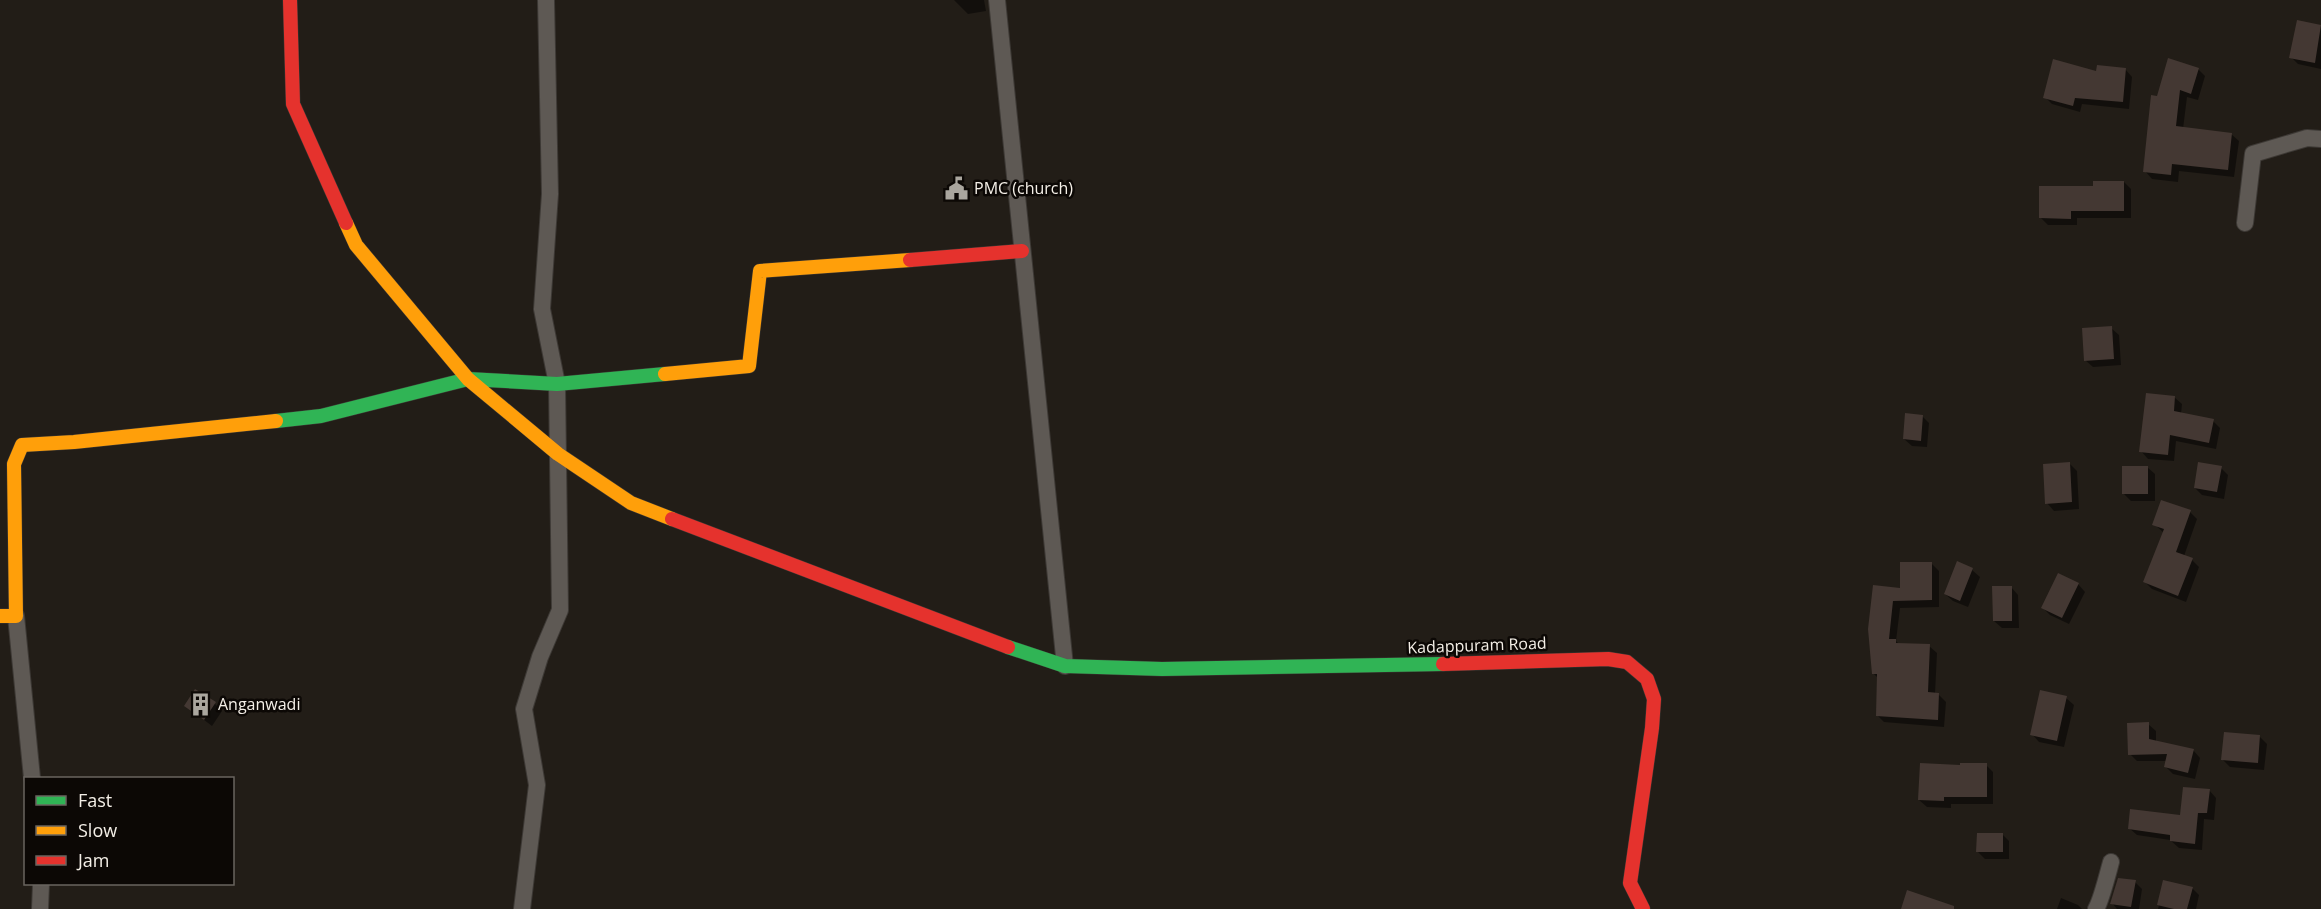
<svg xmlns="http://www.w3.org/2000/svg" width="2321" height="909" viewBox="0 0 2321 909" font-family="'Open Sans',sans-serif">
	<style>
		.shadow { fill: #0007 }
		.building { fill: #443833 }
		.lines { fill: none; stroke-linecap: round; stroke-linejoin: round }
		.street-casing { stroke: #3d3935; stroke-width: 18 }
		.fast-casing { stroke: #3d3935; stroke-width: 15 }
		.slow-casing { stroke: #3d3935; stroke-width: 15 }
		.jam-casing { stroke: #3d3935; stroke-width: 15 }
		.street { stroke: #5e5954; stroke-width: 16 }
		.fast { stroke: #30b455; stroke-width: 14 }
		.slow { stroke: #ff9f0a; stroke-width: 14 }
		.jam { stroke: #e5322d; stroke-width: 14 }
		.labels { text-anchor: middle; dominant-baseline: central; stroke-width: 5; stroke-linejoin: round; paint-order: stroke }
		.poi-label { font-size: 16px; fill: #f4efe7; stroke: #0c0805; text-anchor: start }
		.street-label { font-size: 16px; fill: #f4efe7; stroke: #0c0805 }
	</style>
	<rect width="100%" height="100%" fill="#221d17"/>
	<path class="shadow" d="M 954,0 L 984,0 L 986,11 L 968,14 Z
		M 2298,22 L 2321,26 L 2321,69 L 2298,64 L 2291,57 Z
		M 2125,69 L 2132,77 L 2129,109 L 2082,104 L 2080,112 L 2052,104 L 2045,97 L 2098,73 Z
		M 2198,69 L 2205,76 L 2198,100 L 2187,97 L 2183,129 L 2231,134 L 2239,141 L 2234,177 L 2179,171 L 2178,182 L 2152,179 L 2145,171 L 2158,97 Z
		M 2124,182 L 2131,189 L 2131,218 L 2077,218 L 2077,225 L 2048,225 L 2041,218 L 2094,188 Z
		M 2111,328 L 2119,335 L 2121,365 L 2093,367 L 2085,360 Z
		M 2174,397 L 2182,404 L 2181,414 L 2213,421 L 2220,428 L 2216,449 L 2176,441 L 2174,461 L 2148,459 L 2141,451 Z
		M 1922,416 L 1929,423 L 1927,447 L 1912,446 L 1904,439 Z
		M 2070,464 L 2077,471 L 2079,509 L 2054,511 L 2047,503 Z
		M 2147,467 L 2155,474 L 2155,501 L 2131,501 L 2124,494 Z
		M 2221,468 L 2228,475 L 2224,499 L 2202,495 L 2195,488 Z
		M 2190,512 L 2197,519 L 2184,556 L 2192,560 L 2199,567 L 2186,602 L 2152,589 L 2145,582 L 2164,533 L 2154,524 Z
		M 1932,564 L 1939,571 L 1939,607 L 1900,608 L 1896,641 L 1900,645 L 1929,646 L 1937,653 L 1935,694 L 1938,694 L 1946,702 L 1944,727 L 1884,722 L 1877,715 L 1878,678 L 1873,673 L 1870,629 L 1901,590 Z
		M 1972,570 L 1980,577 L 1968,607 L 1953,601 L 1945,594 Z
		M 2078,584 L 2085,592 L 2069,624 L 2050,615 L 2043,608 Z
		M 2011,587 L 2018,595 L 2019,628 L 2002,628 L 1994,621 Z
		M 2066,698 L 2074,705 L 2064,747 L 2039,742 L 2032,734 Z
		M 215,704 L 222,711 L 212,726 L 186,706 Z
		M 2148,724 L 2156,731 L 2156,742 L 2193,750 L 2200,758 L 2195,779 L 2173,774 L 2166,767 L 2167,761 L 2137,761 L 2130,754 Z
		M 2259,736 L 2267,744 L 2264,770 L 2230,767 L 2223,760 Z
		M 1986,765 L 1993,772 L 1993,804 L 1951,804 L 1951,808 L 1927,807 L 1919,800 L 1962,767 Z
		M 2209,790 L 2216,798 L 2214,820 L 2204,819 L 2202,850 L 2179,848 L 2170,840 L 2137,835 L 2129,828 L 2181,817 Z
		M 2002,834 L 2009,841 L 2009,859 L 1985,859 L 1978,852 Z
		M 2165,881 L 2192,888 L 2199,895 L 2196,909 L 2158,909 Z
		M 2135,882 L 2142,889 L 2139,909 L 2117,909 L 2112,903 Z
		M 2061,898 L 2078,905 L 2082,909 L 2057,909 Z"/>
	<path class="building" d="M 2297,20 L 2321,25 L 2315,63 L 2289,58 Z
		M 2168,58 L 2199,68 L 2191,94 L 2180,90 L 2176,126 L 2232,133 L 2228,170 L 2172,164 L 2171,175 L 2143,172 L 2151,95 L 2157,96 Z
		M 2053,59 L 2096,71 L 2097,65 L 2126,68 L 2123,102 L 2075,98 L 2073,106 L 2043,98 Z
		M 2093,181 L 2124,181 L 2124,211 L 2071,211 L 2071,219 L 2039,218 L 2039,186 L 2093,186 Z
		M 2112,326 L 2114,359 L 2084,361 L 2082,328 Z
		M 2146,393 L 2175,396 L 2174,411 L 2214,419 L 2209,443 L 2170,435 L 2168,455 L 2139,452 Z
		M 1905,413 L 1923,415 L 1921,441 L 1903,439 Z
		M 2070,462 L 2072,502 L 2045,504 L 2043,464 Z
		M 2198,462 L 2222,466 L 2217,492 L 2194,488 Z
		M 2122,466 L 2148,466 L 2148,494 L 2122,494 Z
		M 2161,500 L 2191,510 L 2176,552 L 2193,558 L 2178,596 L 2143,582 L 2164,529 L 2152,525 Z
		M 1957,561 L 1973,568 L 1960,601 L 1944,594 Z
		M 1900,562 L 1932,562 L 1932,600 L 1893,601 L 1889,639 L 1896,639 L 1896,643 L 1930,644 L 1928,692 L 1939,693 L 1938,720 L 1876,716 L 1877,674 L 1872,674 L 1868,629 L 1873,585 L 1900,588 Z
		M 2058,573 L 2079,583 L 2062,618 L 2041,608 Z
		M 1992,586 L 2012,586 L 2012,621 L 1993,621 Z
		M 195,689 L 216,702 L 204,720 L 184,706 Z
		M 2040,690 L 2067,696 L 2057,741 L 2030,735 Z
		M 2149,722 L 2149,739 L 2194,749 L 2188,773 L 2164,767 L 2167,754 L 2128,755 L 2127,723 Z
		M 2224,732 L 2260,735 L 2258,763 L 2221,760 Z
		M 1920,763 L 1960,765 L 1960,763 L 1987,763 L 1987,797 L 1944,797 L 1944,801 L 1918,800 Z
		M 2183,787 L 2210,789 L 2207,813 L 2198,813 L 2195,844 L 2170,841 L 2170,835 L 2128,829 L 2130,809 L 2180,815 Z
		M 1977,833 L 2003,833 L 2003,852 L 1976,852 Z
		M 2118,878 L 2136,880 L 2131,907 L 2110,904 Z
		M 2163,880 L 2193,887 L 2187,909 L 2174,909 L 2157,905 Z
		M 1907,890 L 1954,906 L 1954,909 L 1901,909 Z"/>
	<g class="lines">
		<defs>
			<path id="street" d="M 997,0 L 1065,666
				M 2245,223 L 2253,154 L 2307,138 L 2321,139
				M 16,616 L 32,778
				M 40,909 L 41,884
				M 522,909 L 537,785 L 524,709 L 540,657 L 560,610 L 557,384 L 542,309 L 550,194 L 546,0
				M 2096,909 C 2101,901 2108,873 2111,862"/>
			<path id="fast" d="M 276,421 L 321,416 L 468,379 L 557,384 L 665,374
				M 1008,647 L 1065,666 L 1162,669 L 1443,664"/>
			<path id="slow" d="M 346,223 L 356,245 L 468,379 L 558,454 L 631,503 L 672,519
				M 665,374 L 749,366 L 760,271 L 910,260
				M 0,616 L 16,616 L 14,464 L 22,445 L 74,442 L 276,421"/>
			<path id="jam" d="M 290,0 L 293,104 L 346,223
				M 910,260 L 1022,251
				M 672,519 L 1008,647
				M 1443,664 L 1608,659 L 1627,662 L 1647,679 L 1654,699 L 1652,728 L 1630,883 L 1643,909"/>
		</defs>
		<use href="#street" class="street-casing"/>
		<use href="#fast" class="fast-casing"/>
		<use href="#slow" class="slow-casing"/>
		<use href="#jam" class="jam-casing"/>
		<use href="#street" class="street"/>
		<use href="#fast" class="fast"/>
		<use href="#slow" class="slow"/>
		<use href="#jam" class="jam"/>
	</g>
	<defs>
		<symbol id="civic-bare" viewBox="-9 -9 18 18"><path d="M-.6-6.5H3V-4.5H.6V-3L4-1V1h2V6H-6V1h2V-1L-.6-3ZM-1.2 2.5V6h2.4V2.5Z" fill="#aaa69e" stroke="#0c0805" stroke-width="2.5" paint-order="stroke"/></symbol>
		<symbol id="building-bare" viewBox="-9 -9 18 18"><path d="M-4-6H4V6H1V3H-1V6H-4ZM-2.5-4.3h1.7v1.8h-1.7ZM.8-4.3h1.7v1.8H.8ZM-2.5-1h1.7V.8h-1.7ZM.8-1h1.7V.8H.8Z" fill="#aaa69e" stroke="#0c0805" stroke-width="2.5" paint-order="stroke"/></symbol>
	</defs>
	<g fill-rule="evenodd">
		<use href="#civic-bare" x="940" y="172" width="33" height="33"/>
		<use href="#building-bare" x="184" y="688" width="33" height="33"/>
	</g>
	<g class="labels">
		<g class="poi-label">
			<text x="974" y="188">PMC (church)</text>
			<text x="218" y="704">Anganwadi</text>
		</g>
		<g class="street-label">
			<text transform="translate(1477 645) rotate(-2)">Kadappuram Road</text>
		</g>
	</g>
	<rect x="24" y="777" width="210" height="108" fill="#0c0805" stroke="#69645f" stroke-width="1.5"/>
	<rect x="36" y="796" width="30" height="9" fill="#30b455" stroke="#69645f" stroke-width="1.5"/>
	<text x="78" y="807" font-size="18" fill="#f4efe7">Fast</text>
	<rect x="36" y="826" width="30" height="9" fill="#ff9f0a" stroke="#69645f" stroke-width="1.5"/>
	<text x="78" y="837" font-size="18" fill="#f4efe7">Slow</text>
	<rect x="36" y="856" width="30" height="9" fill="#e5322d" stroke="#69645f" stroke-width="1.5"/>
	<text x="78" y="867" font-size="18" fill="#f4efe7">Jam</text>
</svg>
